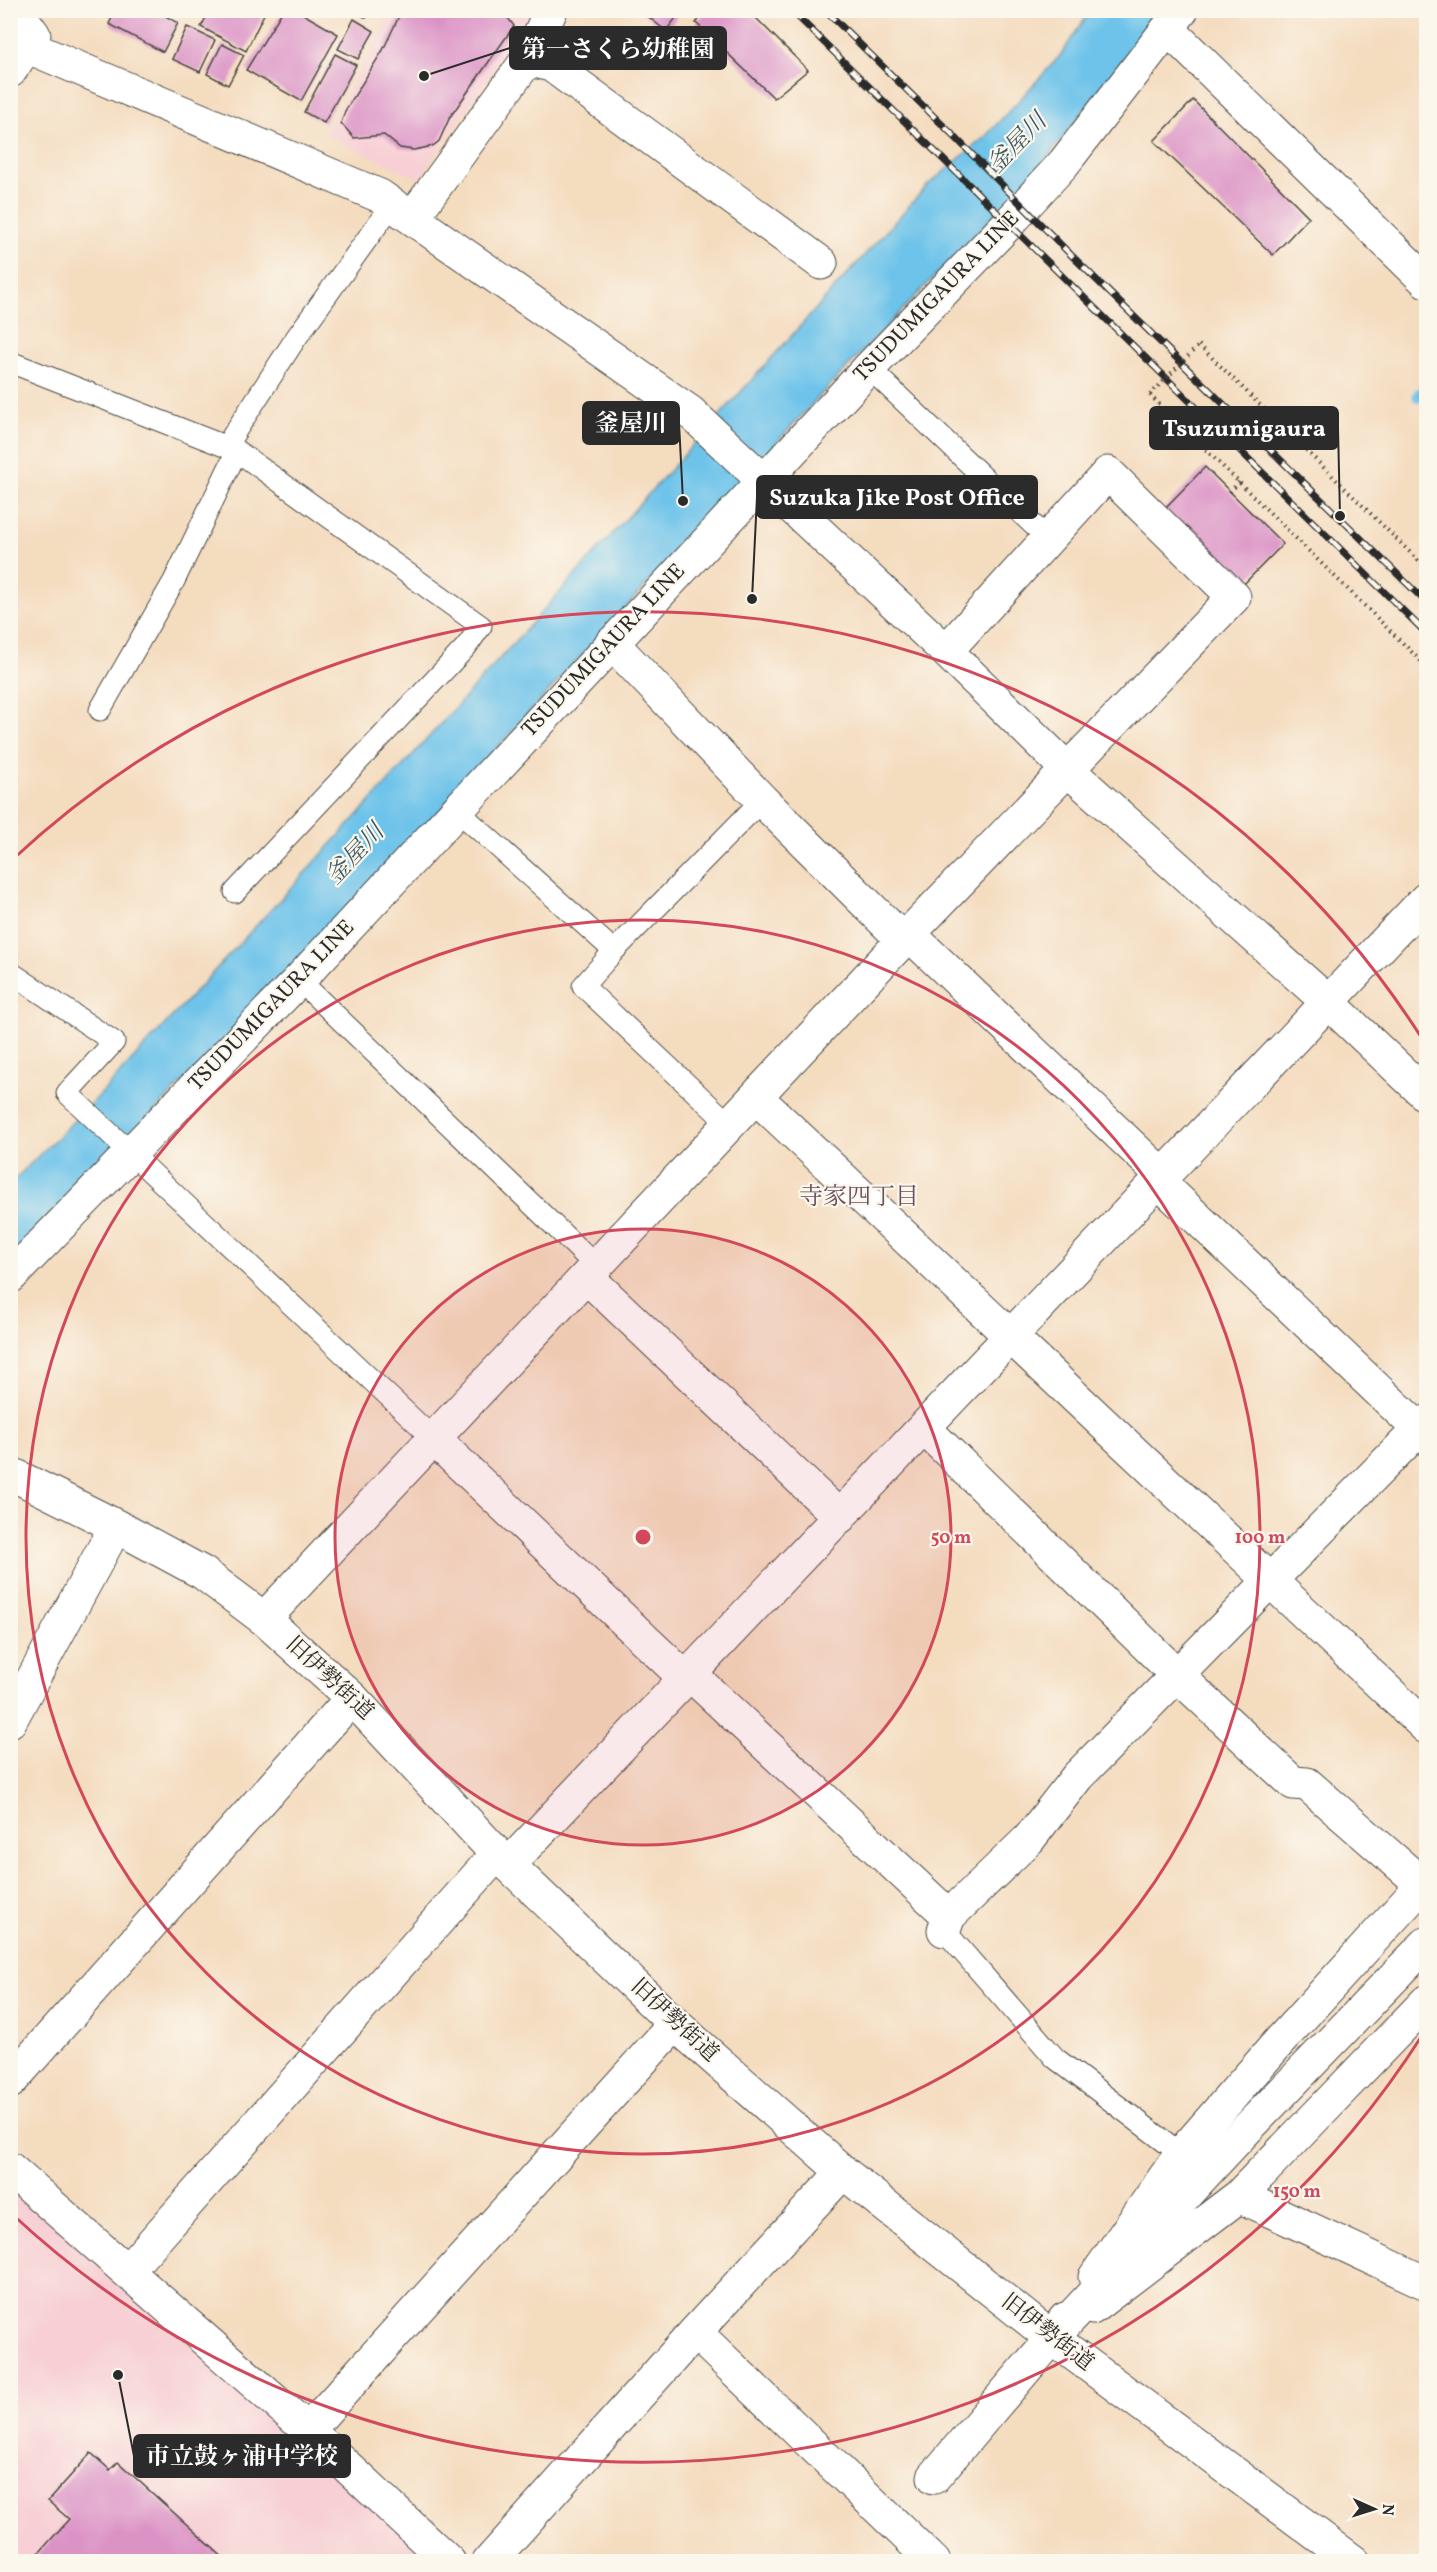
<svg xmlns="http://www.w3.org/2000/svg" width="1437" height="2572" viewBox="0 0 1437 2572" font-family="Vollkorn,'Noto Serif JP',serif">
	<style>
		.built { fill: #f7cfd4 }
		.water { fill: #6dc3ea; stroke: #4c778a; stroke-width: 1.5 }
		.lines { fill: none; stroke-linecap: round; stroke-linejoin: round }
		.stream { stroke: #6dc3ea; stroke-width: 12 }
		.building { fill: #db93c6 }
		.lane-casing { stroke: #494641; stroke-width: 23 }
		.street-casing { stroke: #494641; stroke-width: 35 }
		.secondary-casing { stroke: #494641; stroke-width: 35 }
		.path { stroke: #494641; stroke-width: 4; stroke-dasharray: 1.5 4.5; stroke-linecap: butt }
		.lane { stroke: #fff; stroke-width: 21 }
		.street { stroke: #fff; stroke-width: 33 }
		.secondary { stroke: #fff; stroke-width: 33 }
		.rail-casing { stroke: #2b2b2b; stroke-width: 7 }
		.rail { stroke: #fbf7ec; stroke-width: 4.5; stroke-dasharray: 14; stroke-linecap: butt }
		.path-bridge { stroke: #494641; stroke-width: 4; stroke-dasharray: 1.5 4.5; stroke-linecap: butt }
		.ring { fill: none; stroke: #d1495b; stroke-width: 3 }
		.labels { text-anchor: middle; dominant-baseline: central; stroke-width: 4.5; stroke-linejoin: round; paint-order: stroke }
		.street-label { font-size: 22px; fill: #2b2b2b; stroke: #fbf7ec }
		.water-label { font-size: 24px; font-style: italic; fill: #3f5964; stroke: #fbf7ec }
		.neighbourhood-label { font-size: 24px; fill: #694f61; stroke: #fbf7ec }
		.centre { fill: #d1495b; stroke: #fbf7ec; stroke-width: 3 }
		.ring-label { font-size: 18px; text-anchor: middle; font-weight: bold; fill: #d1495b; stroke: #fbf7ec; stroke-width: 4.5; stroke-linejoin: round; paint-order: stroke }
		.leader { fill: none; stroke: #2b2b2b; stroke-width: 2 }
		.callout-dot { fill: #2b2b2b; stroke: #fbf7ec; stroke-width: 2 }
		.callout { fill: #2b2b2b; stroke: #2b2b2b; stroke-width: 2 }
		.callout-label { font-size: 24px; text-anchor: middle; font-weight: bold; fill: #fff }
	</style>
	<rect width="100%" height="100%" fill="#fbf7ec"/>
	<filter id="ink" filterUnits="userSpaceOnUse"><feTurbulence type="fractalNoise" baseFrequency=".0167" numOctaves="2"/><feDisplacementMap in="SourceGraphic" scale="12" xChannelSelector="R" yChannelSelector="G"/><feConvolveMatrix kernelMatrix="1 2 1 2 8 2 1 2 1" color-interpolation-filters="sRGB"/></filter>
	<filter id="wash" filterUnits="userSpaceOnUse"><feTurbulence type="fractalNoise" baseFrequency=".008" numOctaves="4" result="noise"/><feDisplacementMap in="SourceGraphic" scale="24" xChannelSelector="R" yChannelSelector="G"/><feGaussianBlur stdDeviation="1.35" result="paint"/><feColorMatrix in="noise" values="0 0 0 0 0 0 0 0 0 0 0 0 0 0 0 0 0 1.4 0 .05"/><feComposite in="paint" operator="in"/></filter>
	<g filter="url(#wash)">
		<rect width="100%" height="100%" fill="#f4dcbf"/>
		<path class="built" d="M 392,11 L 532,11 L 531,16 L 419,179 L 325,135 Z
			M 11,2188 L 439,2561 L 11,2561 Z"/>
		<path class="water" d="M 1090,11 L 1162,11 L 1039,168 L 813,403 L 331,929 L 11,1260 L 11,1183 L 99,1096 L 361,812 L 928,185 L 986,136 L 1060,56 Z"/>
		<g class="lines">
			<path class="stream" d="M 1418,396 L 1426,387"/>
		</g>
		<g id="blocks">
			<path class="building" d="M 116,10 L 155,10 L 178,23 L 163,52 L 109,24 Z
				M 210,10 L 266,10 L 246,51 L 201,27 Z
				M 283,10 L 296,10 L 338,34 L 301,101 L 246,70 Z
				M 353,10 L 370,10 L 366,18 Z
				M 402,10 L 507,10 L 505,14 L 514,26 L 450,117 L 439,141 L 433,146 L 414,150 L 400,148 L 384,135 L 354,138 L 341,123 L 345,111 L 383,50 Z
				M 640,10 L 682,10 L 666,31 Z
				M 707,10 L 748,10 L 808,70 L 774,98 L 696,23 Z
				M 354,19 L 374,31 L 358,59 L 338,49 Z
				M 187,27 L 215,40 L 200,72 L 172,59 Z
				M 222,44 L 244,55 L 228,85 L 207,74 Z
				M 335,54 L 356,65 L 324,123 L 304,112 Z
				M 1193,100 L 1309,217 L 1273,255 L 1154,141 Z
				M 1205,467 L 1283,544 L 1241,587 L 1163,510 Z
				M 91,2453 L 110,2470 L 118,2462 L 228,2562 L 31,2562 L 69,2519 L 48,2501 Z"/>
		</g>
	</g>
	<g filter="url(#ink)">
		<use href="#blocks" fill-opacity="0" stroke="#494641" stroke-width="1.5"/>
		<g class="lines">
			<defs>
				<path id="lane" d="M 10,362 L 237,451 L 481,626 L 466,647 L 235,892
					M 869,368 L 1047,538
					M 226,446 L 296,338 L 393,203
					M 100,710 L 174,581 L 237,451
					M 457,810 L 614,951
					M 10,972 L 114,1042 L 67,1093 L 434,1439
					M 299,980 L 597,1267
					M 730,1125 L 583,986 L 614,951 L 762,800
					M 944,1930 L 1055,2058 L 1181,2154"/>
				<path id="street" d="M 1169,30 L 1426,281
					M 26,46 L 380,196 L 690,412 L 946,651 L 1068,770 L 1329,1003 L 1426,1095
					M 528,59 L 551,65 L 821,263
					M 10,71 L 34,35 L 16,10
					M 413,217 L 528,59 L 551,10
					M 612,643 L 762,800 L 903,940
					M 909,934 L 1163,1176
					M 756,1097 L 1426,1727
					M 1158,1181 L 1420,1430
					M 587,1277 L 840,1517
					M 924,1428 L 1177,1675 L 1293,1783 L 1307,1784 L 1423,1885
					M 434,1439 L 686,1679
					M 10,1473 L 116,1526 L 203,1573 L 264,1619 L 352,1698 L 497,1854 L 675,2024 L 843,2172 L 1052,2338 L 1354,2562
					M 264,1619 L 903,940 L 1234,597 L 1108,473 L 946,651
					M 690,1674 L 949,1916 L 944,1930
					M 10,1721 L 116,1526
					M 509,1864 L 1426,899
					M 949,1916 L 1029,1839 L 1077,1777 L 1426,1422
					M 10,2082 L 352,1698
					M 10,2169 L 308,2430 L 449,2562
					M 1239,2196 L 1426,2283
					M 128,2270 L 497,1854
					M 1095,2277 L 1181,2154 L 1279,2042 L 1426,1881
					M 1092,2308 L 1239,2196 L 1426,2002
					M 695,2332 L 934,2562
					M 308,2430 L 675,2024
					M 934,2477 L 1052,2338 L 1065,2319
					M 489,2562 L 695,2332 L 843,2172"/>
				<path id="secondary" d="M 10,1277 L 299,980 L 869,368 L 1009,223 L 1064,163 L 1182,10
					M 1052,2338 L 1241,2135 L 1426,1944"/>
			</defs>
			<use href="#lane" class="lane-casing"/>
			<use href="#street" class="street-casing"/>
			<use href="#secondary" class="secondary-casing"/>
			<path class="path" d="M 1199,345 L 1426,568
				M 1150,395 L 1426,666
				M 1230,492 L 1239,482"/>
			<use href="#lane" class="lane"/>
			<use href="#street" class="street"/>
			<use href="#secondary" class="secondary"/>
			<defs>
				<path id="rail" d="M 791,10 L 1426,633
					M 825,10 L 956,138 L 1066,250 L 1426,602"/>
			</defs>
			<use href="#rail" class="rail-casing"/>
			<use href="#rail" class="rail"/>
			<path class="path-bridge" d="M 1150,395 L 1199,345"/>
		</g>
	</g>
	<circle cx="643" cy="1537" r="308" fill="#d1495b" fill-opacity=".12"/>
	<g class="ring">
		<circle cx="643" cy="1537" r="308"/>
		<circle cx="643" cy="1537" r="617"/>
		<path d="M1423 2034A925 925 0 0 1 12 2214M12 860A925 925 0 0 1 1423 1040"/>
	</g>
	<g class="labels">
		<g class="street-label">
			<text transform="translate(937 297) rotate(-46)">TSUDUMIGAURA LINE</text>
			<text transform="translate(604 651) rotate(-47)">TSUDUMIGAURA LINE</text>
			<text transform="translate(272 1006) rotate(-46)">TSUDUMIGAURA LINE</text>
			<text transform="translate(329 1679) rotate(43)">旧伊勢街道</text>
			<text transform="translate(674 2021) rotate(43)">旧伊勢街道</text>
			<text transform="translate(1047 2333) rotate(38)">旧伊勢街道</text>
		</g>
		<g class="water-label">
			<text transform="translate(1018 144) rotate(-46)">釜屋川</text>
			<text transform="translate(356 855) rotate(-47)">釜屋川</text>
		</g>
		<g class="neighbourhood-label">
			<text x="859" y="1198">寺家四丁目</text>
		</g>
	</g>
	<circle cx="643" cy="1537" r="9" class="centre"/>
	<g class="ring-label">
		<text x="951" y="1543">50 m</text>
		<text x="1260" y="1543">100 m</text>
		<text x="1297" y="2197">150 m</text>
	</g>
	<path class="leader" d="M424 76L510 48M683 501L679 423M1340 516L1338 428M752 599L757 497M118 2375L134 2456"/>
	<g class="callout-dot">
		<circle cx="424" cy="76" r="6"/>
		<circle cx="683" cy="501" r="6"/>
		<circle cx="1340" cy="516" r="6"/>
		<circle cx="752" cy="599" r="6"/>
		<circle cx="118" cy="2375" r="6"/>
	</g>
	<g class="callout">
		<rect x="510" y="27" width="216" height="42" rx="6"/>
		<rect x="583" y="402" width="96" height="42" rx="6"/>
		<rect x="1150" y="407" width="188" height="42" rx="6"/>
		<rect x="757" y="476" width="280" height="42" rx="6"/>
		<rect x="134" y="2435" width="216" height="42" rx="6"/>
	</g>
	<g class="callout-label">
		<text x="618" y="57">第一さくら幼稚園</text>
		<text x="631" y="431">釜屋川</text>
		<text x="1244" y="436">Tsuzumigaura</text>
		<text x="897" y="505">Suzuka Jike Post Office</text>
		<text x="242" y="2464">市立鼓ヶ浦中学校</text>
	</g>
	<rect width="1437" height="2572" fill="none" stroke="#fbf7ec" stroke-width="36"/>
	<g transform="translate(1374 2509) rotate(93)" stroke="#fbf7ec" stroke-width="4.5" paint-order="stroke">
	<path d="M0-4.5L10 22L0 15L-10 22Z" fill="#2b2b2b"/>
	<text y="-9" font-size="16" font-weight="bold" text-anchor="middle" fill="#2b2b2b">N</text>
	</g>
</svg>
